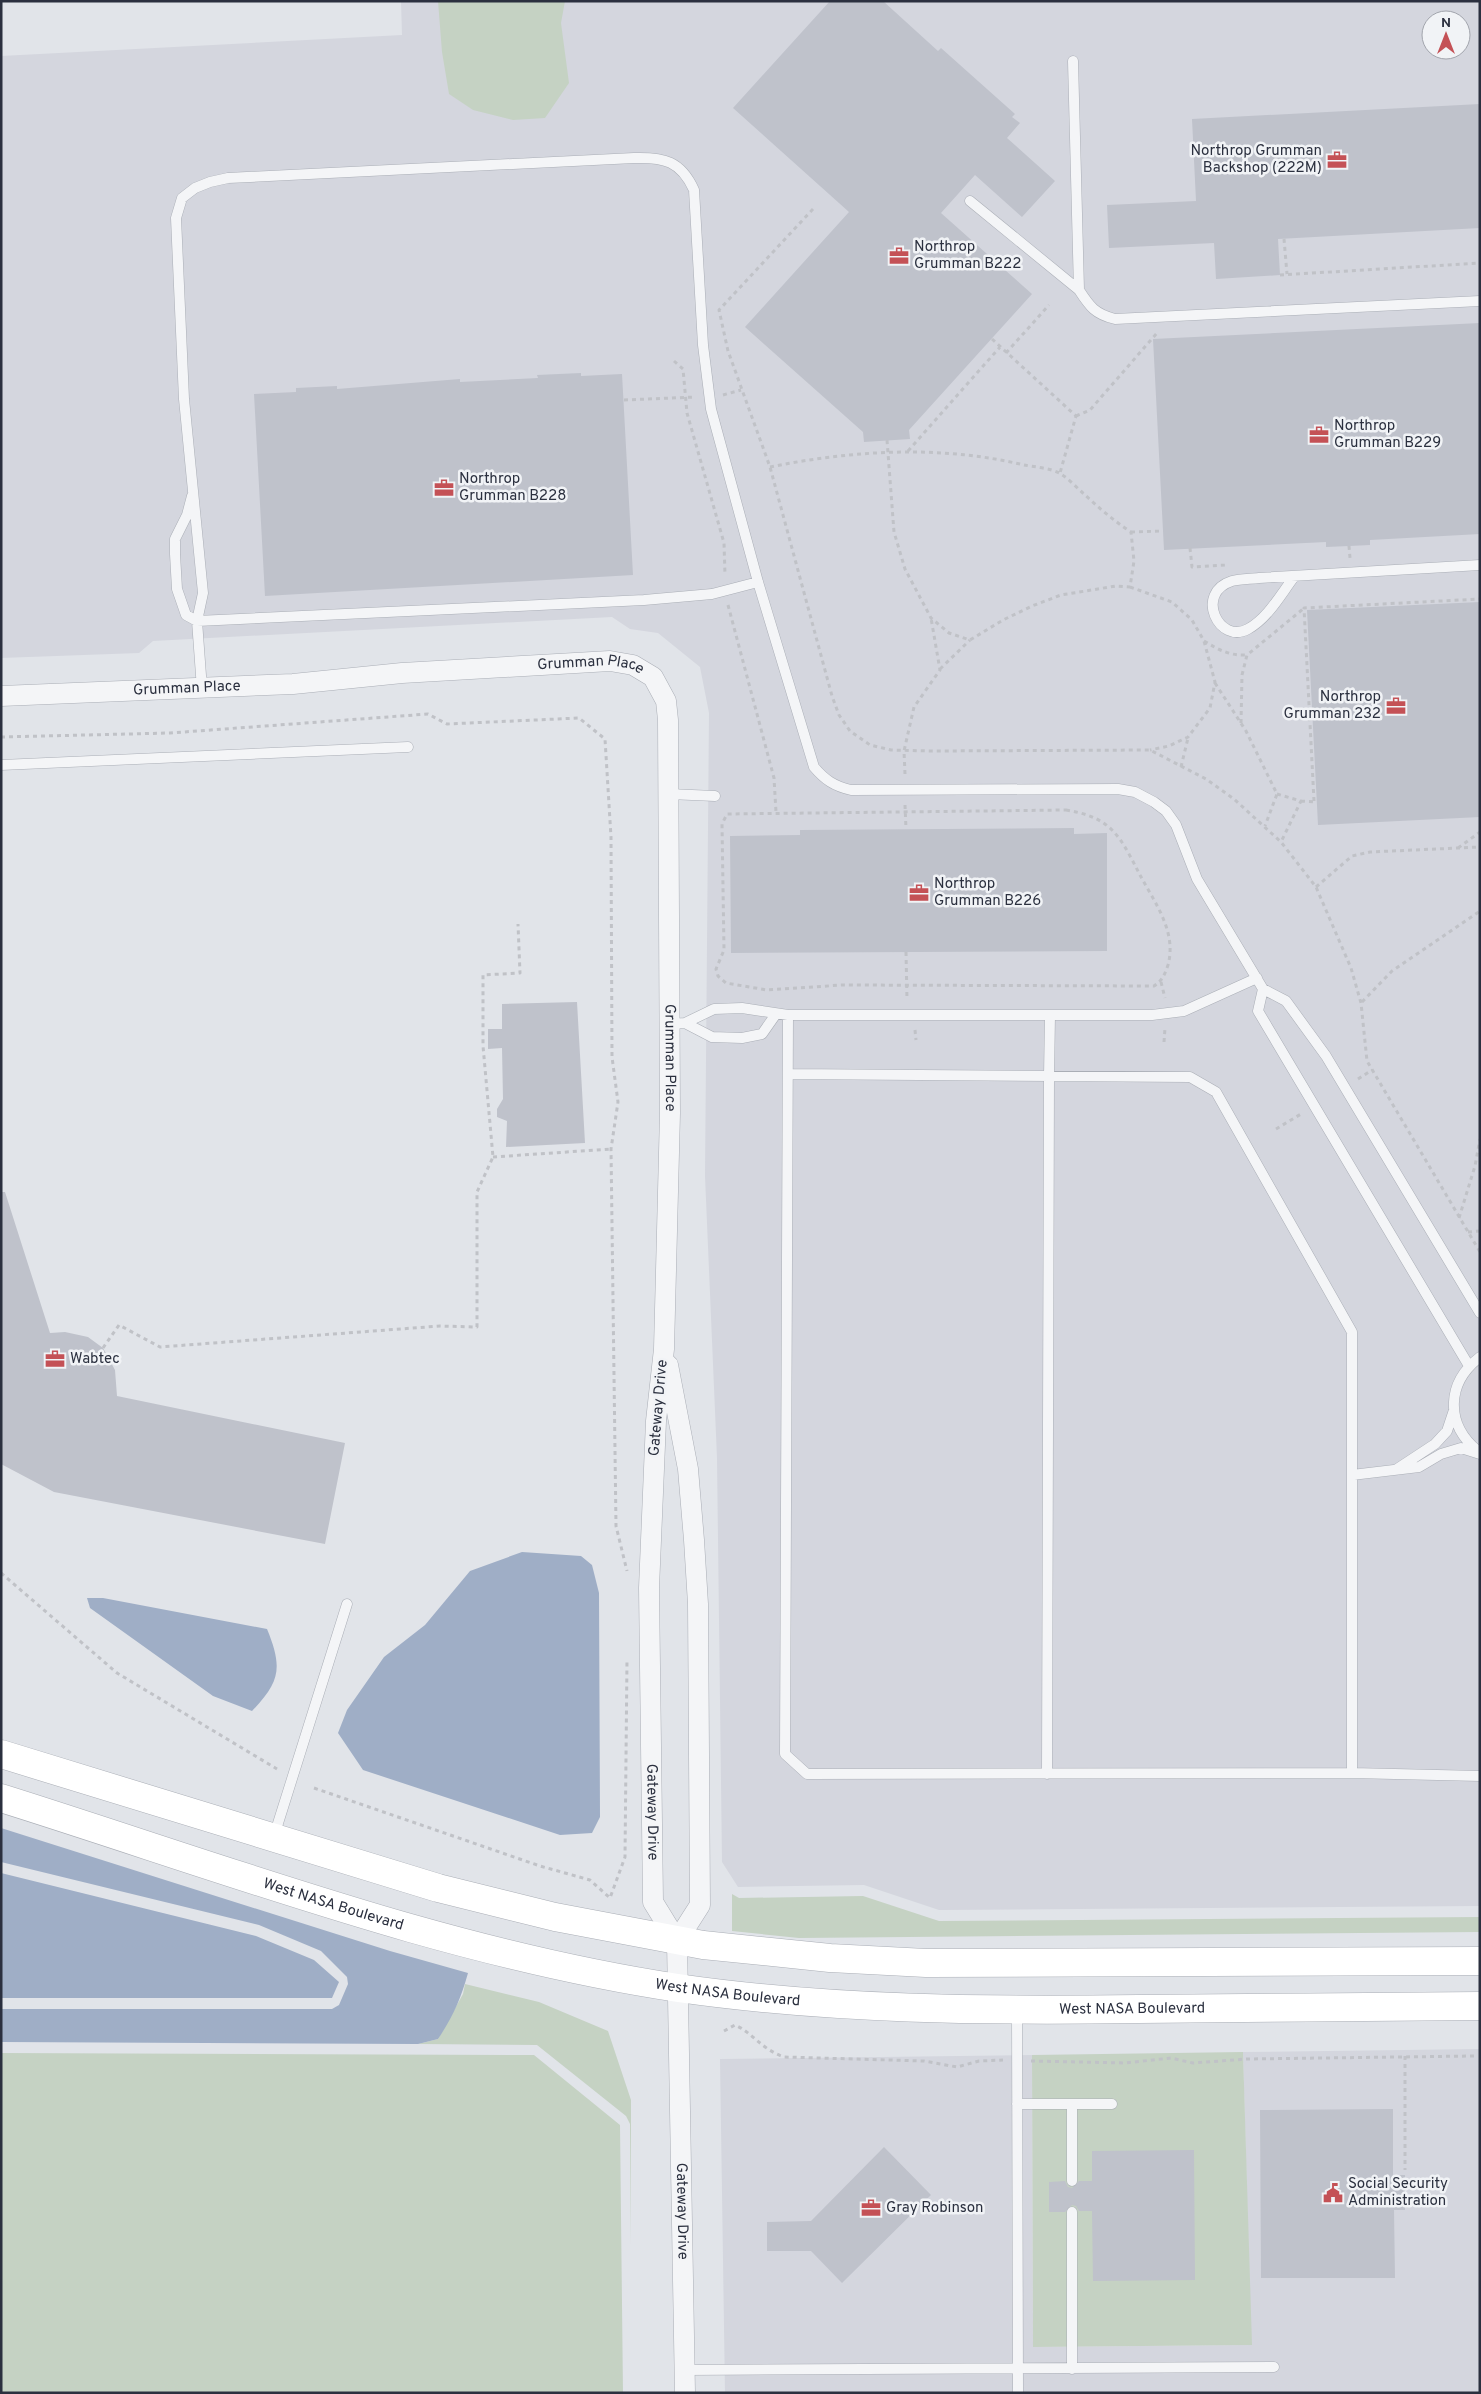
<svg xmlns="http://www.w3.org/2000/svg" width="1481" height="2394" viewBox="0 0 1481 2394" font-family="Overpass,sans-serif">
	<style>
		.built { fill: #d4d6de; fill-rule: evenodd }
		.green { fill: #c5d2c3 }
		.water { fill: #9faec6 }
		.building { fill: #bfc2cb }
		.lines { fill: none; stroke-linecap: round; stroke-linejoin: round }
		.lane-casing { stroke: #aaaeb6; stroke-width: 11 }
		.street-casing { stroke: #aaaeb6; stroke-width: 21 }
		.secondary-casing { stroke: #aaaeb6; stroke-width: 29 }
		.path { stroke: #c0c2c7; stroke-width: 3; stroke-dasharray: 4 4; stroke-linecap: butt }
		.lane { stroke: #f4f5f7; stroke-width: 10 }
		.street { stroke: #f4f5f7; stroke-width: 20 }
		.secondary { stroke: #fff; stroke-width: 28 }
		.labels { text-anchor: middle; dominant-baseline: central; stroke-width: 5; stroke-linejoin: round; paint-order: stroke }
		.poi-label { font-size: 15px; fill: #2b303f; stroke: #f1f3f6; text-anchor: start }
		.street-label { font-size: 15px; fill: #2b303f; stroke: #f1f3f6 }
	</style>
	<rect width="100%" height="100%" fill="#e1e4e9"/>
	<path class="built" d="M 401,1 L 1480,1 L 1480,1906 L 939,1910 L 864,1885 L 738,1887 L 722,1862 L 717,1458 L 705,1176 L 709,713 L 700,667 L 658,633 L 630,629 L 612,617 L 153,641 L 139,653 L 1,658 L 1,56 L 402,35 ZM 1431,20 L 1461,20 L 1461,50 L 1431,50 Z
		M 1480,2049 L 1480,2393 L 725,2393 L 720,2059 L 1032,2055 L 1033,2347 L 1251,2345 L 1243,2052 Z"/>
	<path class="green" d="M 438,1 L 565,1 L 561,23 L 569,83 L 545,118 L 513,120 L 473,110 L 449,94 L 442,52 Z
		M 732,1894 L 739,1898 L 863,1896 L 939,1921 L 1480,1917 L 1480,1932 L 799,1938 L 732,1931 Z
		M 465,1984 L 539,2002 L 608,2031 L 631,2100 L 631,2246 L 630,2124 L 626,2116 L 537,2045 L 418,2044 L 438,2039 L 463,1994 Z
		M 1243,2052 L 1252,2345 L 1033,2347 L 1032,2055 Z
		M 1,2053 L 534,2055 L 620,2125 L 623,2393 L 1,2393 Z"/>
	<path class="water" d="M 522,1552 L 581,1556 L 592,1565 L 599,1593 L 600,1817 L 592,1833 L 560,1835 L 363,1770 L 338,1733 L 347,1710 L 384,1657 L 425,1625 L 470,1571 Z
		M 87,1598 L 103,1598 L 267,1629 C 283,1668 280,1682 252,1711 L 213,1696 L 90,1608 Z
		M 1,1828 L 390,1951 L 468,1973 C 461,1998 453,2017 438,2039 L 418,2044 L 1,2042 L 1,2009 L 332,2009 L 339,2005 L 348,1984 L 347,1977 L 321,1951 L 259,1925 L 1,1862 Z
		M 1,1873 L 256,1936 L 314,1960 L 339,1982 L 332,1998 L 1,1998 Z"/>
	<path class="building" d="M 830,1 L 883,1 L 938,51 L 941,48 L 1015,114 L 1012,117 L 1020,123 L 1007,138 L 1055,181 L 1022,217 L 975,175 L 941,213 L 1032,294 L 909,430 L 910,439 L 864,442 L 863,432 L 745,327 L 849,212 L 733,108 Z
		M 1480,104 L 1480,228 L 1278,239 L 1280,275 L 1216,279 L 1214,243 L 1109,248 L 1107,205 L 1196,201 L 1192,119 Z
		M 1480,323 L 1480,534 L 1370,540 L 1370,545 L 1349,546 L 1326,547 L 1326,542 L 1164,550 L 1153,339 Z
		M 581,373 L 581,376 L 622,374 L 633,575 L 265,596 L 254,394 L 296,392 L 296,388 L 337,386 L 337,389 L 460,379 L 460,382 L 538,378 L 537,375 Z
		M 1480,602 L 1480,817 L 1318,825 L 1307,610 Z
		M 1074,828 L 1074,834 L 1107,833 L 1107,951 L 731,953 L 730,836 L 800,835 L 800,830 Z
		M 577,1002 L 585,1143 L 506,1147 L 507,1121 L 497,1117 L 497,1109 L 503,1099 L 502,1048 L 488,1049 L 488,1029 L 502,1029 L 502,1004 Z
		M 1,1192 L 5,1192 L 50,1333 L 65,1332 L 88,1337 L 103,1348 L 115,1370 L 117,1396 L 345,1443 L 325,1544 L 54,1492 L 1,1464 Z
		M 1393,2109 L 1393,2175 L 1405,2175 L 1405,2210 L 1394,2210 L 1395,2278 L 1261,2278 L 1260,2110 Z
		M 884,2147 L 931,2195 L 842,2283 L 811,2251 L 767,2251 L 767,2222 L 811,2221 Z
		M 1194,2150 L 1195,2280 L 1093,2281 L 1092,2211 L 1079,2211 L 1076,2206 L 1072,2205 L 1065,2212 L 1049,2212 L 1049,2182 L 1065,2181 L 1068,2187 L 1072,2188 L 1079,2181 L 1092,2181 L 1092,2151 Z"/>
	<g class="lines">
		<defs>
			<path id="lane" d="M 1073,61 L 1079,290
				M 970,201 L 1079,290 C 1090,307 1095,314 1115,319 L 1480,301
				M 192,496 L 187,515 L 175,539 L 175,554 L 177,589 L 186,615 L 197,621 L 644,600 L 712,594 L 758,582
				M 1294,577 C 1281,594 1268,618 1248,629 C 1219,645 1194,593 1232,581 C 1240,579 1251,579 1259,578 L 1480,565
				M 202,689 L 197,621 L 203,593 L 184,399 L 176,218 L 182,198 L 195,188 L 210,182 L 228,178 L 634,158 C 664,157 681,161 694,190 L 703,345 L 711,409 L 758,582 L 814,767 C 825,780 834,786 851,790 L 1118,789 L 1135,792 L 1154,802 L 1166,811 L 1176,825 L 1197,879 L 1263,989 L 1286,1001 L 1326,1056 L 1480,1313
				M 1,765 L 408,747
				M 669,794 L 715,796
				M 1263,989 L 1258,1011 L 1469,1366
				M 788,1015 L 785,1754 L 807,1774 L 1352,1773 L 1352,1332 L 1216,1092 L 1190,1077 L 788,1074
				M 1050,1015 L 1152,1015 L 1184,1011 L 1257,978
				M 685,1023 L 712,1037 L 742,1038 L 762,1034 L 776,1014
				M 671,1024 L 685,1023 L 714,1009 L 742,1008 L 788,1015 L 1050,1015 L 1049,1077 L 1047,1774
				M 1478,1451 C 1445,1424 1446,1383 1480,1357
				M 1397,1469 L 1435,1444 L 1447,1431 L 1454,1410
				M 1352,1475 L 1419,1467 L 1441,1454 L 1461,1448 L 1480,1454
				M 1352,1773 L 1480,1776
				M 274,1836 L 347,1604
				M 1017,2011 L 1018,2393
				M 1017,2104 L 1112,2104
				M 1072,2181 L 1072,2104
				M 1072,2212 L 1072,2369
				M 685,2370 L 1274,2367"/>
			<g id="street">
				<path id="s1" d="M 1,696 L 293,684 L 402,673 L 610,661 L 633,665 L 653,677 L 666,701 L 668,720 L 670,1113 L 664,1349 L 656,1421 L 649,1588 L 653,1902 L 677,1941 L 685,2393"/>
				<path d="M 668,1365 L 688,1469 L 694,1540 L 698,1604 L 700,1905 L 677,1941"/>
			</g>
			<g id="secondary">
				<path d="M 1,1754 L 438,1888 L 555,1917 L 703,1945 L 830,1958 L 926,1963 L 1480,1961"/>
				<path id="s2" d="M 1,1798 C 224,1868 446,1953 678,1988 C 831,2010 985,2011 1139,2009 C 1253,2008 1366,2007 1480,2006"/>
			</g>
		</defs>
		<use href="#lane" class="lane-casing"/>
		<use href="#street" class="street-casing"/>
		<use href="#secondary" class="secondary-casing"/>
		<path class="path" d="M 813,209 L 719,310 L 728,351 L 770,467 L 832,696 L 839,715 L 850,731 L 870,745 L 891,750 L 932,751 L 1150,750 L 1206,779 L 1234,799 L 1281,842 L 1316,887 L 1351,968 L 1361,1003 L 1367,1061 L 1480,1252
			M 1284,239 L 1287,274
			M 1280,275 L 1480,263
			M 992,339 L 1076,416 L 1060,473
			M 1006,353 L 1049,305
			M 674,361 L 683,369 L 687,413 L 724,543 L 725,575
			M 723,395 L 741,390
			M 624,400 L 695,397
			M 1076,416 L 1090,410 L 1157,333
			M 908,451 L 1000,347
			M 770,467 C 854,450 941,445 1024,465 C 1035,467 1051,468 1061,474 C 1069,479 1077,488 1084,494 C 1099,508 1114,521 1131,532 L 1134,561 L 1130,587 L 1116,586 L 1061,595 L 1032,606 L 1003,620 L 970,640 L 949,633 L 931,618 L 905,569 L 894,532 L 887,440
			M 1131,532 L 1163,531
			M 1349,546 L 1350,558
			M 1190,548 L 1192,567 L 1227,565
			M 1130,587 L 1172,602 L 1192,620 L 1204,641 L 1215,682 L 1210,708 L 1188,737 L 1169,746 L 1150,750
			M 728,605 L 774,778 L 776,812
			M 1204,641 C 1219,650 1230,656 1247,655
			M 940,669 L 970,640
			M 1215,683 L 1246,731 L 1277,794 L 1265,826
			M 1241,723 L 1242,675 L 1247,655 L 1303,609
			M 1,737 L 170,733 L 428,714 L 447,724 L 579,718 L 605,739 L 611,837 L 612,1057 L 618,1102 L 611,1149 L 616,1526 L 627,1571
			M 1181,767 L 1188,738
			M 905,774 L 904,751 L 914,707 L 940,670 L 931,618
			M 1277,794 L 1301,801 L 1281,842
			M 1301,801 L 1317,802
			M 1314,801 L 1304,608 L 1480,599
			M 905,805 L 906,829
			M 1066,810 C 1083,813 1099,817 1112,830 C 1124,842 1132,860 1140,875 C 1155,903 1177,932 1168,965 C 1165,974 1162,981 1154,986 L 842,985 L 767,990 L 726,983 L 718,976 L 716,969 L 724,950 L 722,824 L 727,814 Z
			M 1458,848 L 1480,832
			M 1316,887 L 1352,856 L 1370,852 L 1480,847
			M 906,952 L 907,1000
			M 1161,982 L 1165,998
			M 1362,1002 L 1392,971 L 1480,911
			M 915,1030 L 916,1040
			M 1164,1042 L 1165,1028
			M 1358,1079 L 1372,1070
			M 1276,1129 L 1301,1114
			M 493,1157 L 611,1149
			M 1459,1218 L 1475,1166 L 1480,1139
			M 1468,1232 L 1480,1231
			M 103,1348 L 119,1325 L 160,1347 L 440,1326 L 477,1327 L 477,1192 L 493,1157 L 483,1046 L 483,975 L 520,973 L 518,924
			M 1,1573 L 117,1673 L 277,1769
			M 314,1788 L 540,1866 L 590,1880 L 610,1898 L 625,1857 L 627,1659
			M 724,2031 L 735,2025 C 753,2033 761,2049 784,2057 L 924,2061 L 957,2067 L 979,2061 L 1003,2060
			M 1405,2056 L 1405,2170
			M 1031,2061 L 1125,2063 L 1171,2058 L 1193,2063 L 1247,2059 L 1474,2056"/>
		<use href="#lane" class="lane"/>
		<use href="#street" class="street"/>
		<use href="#secondary" class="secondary"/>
	</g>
	<defs>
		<symbol id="office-bare" viewBox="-9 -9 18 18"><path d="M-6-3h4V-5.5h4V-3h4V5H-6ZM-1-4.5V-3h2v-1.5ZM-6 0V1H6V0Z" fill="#c45156" stroke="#f1f3f6" stroke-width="2.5" paint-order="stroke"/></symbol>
		<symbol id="civic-bare" viewBox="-9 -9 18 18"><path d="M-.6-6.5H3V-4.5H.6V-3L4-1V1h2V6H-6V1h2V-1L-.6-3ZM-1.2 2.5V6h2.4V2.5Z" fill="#c45156" stroke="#f1f3f6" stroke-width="2.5" paint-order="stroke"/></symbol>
	</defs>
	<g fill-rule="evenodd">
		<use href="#office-bare" x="1323" y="146" width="28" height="28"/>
		<use href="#office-bare" x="885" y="242" width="28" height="28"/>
		<use href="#office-bare" x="1305" y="421" width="28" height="28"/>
		<use href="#office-bare" x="430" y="474" width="28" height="28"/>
		<use href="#office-bare" x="1382" y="692" width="28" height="28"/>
		<use href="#office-bare" x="905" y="879" width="28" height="28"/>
		<use href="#office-bare" x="41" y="1345" width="28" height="28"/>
		<use href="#civic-bare" x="1319" y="2179" width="28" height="28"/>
		<use href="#office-bare" x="857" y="2194" width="28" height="28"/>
	</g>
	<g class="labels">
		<g class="poi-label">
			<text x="1322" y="151" text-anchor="end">Northrop Grumman<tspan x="1322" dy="17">Backshop (222M)</tspan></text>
			<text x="914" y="247">Northrop<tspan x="914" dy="17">Grumman B222</tspan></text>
			<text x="1334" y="426">Northrop<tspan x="1334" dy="17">Grumman B229</tspan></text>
			<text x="459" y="479">Northrop<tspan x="459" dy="17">Grumman B228</tspan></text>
			<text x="1381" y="697" text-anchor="end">Northrop<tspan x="1381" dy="17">Grumman 232</tspan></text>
			<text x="934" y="884">Northrop<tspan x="934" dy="17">Grumman B226</tspan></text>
			<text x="70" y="1359">Wabtec</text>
			<text x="1348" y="2184">Social Security<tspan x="1348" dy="17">Administration</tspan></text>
			<text x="886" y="2208">Gray Robinson</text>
		</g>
		<g class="street-label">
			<text stroke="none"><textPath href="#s1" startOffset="591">Grumman Place</textPath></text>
			<text stroke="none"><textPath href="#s1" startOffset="186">Grumman Place</textPath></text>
			<text stroke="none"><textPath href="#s1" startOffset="1041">Grumman Place</textPath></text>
			<text transform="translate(659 1408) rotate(-85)">Gateway Drive</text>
			<text stroke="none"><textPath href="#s1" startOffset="1796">Gateway Drive</textPath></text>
			<text stroke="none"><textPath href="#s2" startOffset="349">West NASA Boulevard</textPath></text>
			<text stroke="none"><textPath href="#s2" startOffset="754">West NASA Boulevard</textPath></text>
			<text stroke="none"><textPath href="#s2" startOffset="1159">West NASA Boulevard</textPath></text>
			<text stroke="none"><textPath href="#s1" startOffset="2202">Gateway Drive</textPath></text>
		</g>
	</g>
	<rect width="1481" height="2394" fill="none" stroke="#2b303f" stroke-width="5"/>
	<g transform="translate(1446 35)"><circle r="24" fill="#f1f3f6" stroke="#a2a5ad"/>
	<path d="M0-4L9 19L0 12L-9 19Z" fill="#c45156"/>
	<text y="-8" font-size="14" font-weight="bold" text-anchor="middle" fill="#2b303f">N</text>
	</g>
</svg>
